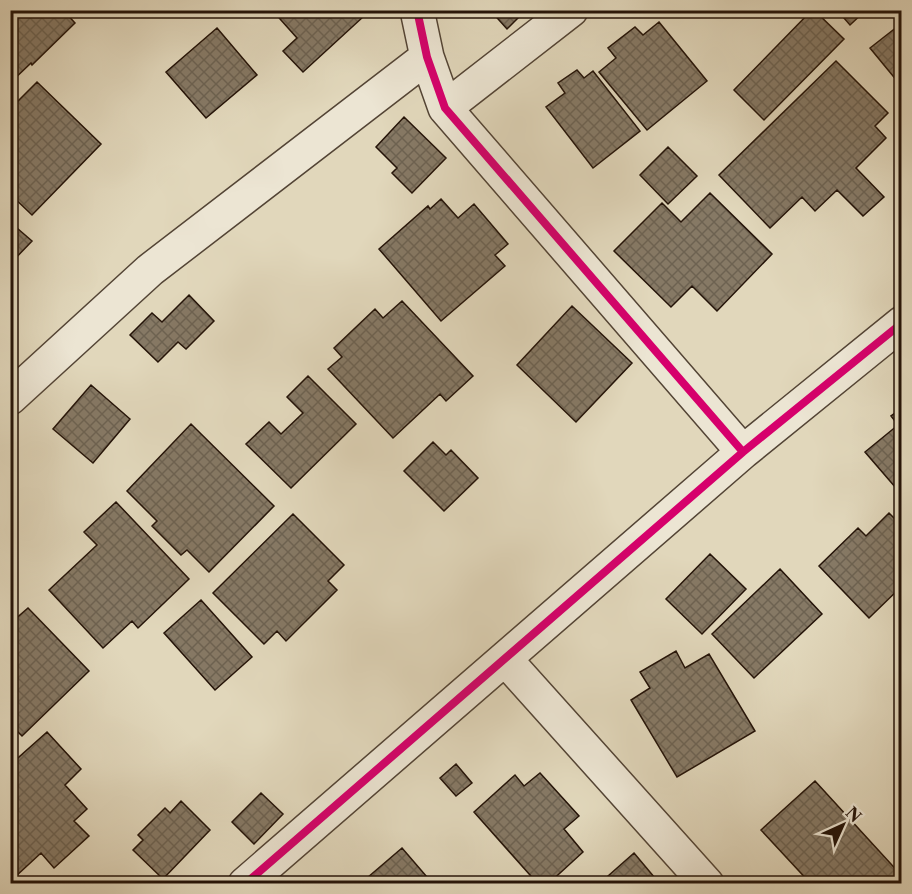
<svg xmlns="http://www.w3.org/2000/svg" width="912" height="894" viewBox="0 0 912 894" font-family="'Libre Caslon Text',serif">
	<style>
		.building { fill: url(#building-cross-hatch); stroke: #241308; stroke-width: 1.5 }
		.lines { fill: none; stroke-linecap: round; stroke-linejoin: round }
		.street-casing { stroke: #534435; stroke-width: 36 }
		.street { stroke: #ece5d3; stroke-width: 33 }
		.cycleway-casing { stroke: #ece5d3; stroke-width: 11 }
		.cycleway { stroke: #d6006c; stroke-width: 8 }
	</style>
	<defs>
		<pattern id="building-cross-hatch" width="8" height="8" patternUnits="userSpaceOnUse" patternTransform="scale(1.5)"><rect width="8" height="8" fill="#867965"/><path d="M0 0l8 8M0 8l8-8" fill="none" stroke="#6d6251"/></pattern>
	</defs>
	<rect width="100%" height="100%" fill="#e1d7bb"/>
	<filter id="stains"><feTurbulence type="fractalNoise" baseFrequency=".00333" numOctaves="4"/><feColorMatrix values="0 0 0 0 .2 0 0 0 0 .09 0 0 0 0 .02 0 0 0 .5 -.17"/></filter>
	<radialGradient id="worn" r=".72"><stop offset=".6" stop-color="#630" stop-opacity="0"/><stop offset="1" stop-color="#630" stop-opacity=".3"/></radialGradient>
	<path class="building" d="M 10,10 L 63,10 L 75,23 L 32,65 L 31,63 L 10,83 Z
		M 272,10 L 358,10 L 363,17 L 303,72 L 283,51 L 297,38 Z
		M 490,10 L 526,10 L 507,29 Z
		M 812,10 L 814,10 L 844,39 L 764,120 L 734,90 Z
		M 837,10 L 866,10 L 850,25 Z
		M 659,22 L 707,81 L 647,130 L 599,72 L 616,58 L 608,48 L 635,27 L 643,35 Z
		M 902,23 L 902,87 L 870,48 Z
		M 217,28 L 257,75 L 206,118 L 166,72 Z
		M 836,61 L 888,113 L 875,126 L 886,138 L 856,168 L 884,197 L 863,216 L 837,190 L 815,211 L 802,197 L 770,228 L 719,175 Z
		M 577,70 L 584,78 L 593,71 L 640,131 L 593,168 L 546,107 L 565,93 L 558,83 Z
		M 37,82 L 101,144 L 32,215 L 10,194 L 10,109 Z
		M 404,117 L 446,158 L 412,193 L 392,173 L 397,168 L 376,147 Z
		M 668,147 L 697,176 L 668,204 L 640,175 Z
		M 710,193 L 772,254 L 717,311 L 692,286 L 671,307 L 614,251 L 662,203 L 681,222 Z
		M 441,199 L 458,218 L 474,204 L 508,244 L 495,255 L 505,266 L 441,321 L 379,249 L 428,206 L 430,209 Z
		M 10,222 L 32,241 L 10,264 Z
		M 189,295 L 214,321 L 186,349 L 178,342 L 158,362 L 130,335 L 152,313 L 162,322 Z
		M 402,301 L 473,376 L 446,401 L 440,394 L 393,438 L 328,369 L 342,357 L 334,348 L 375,309 L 383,318 Z
		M 572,306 L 632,363 L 576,422 L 517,365 Z
		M 308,376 L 356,424 L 291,488 L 246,444 L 269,422 L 281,434 L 303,413 L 287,397 Z
		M 91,385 L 130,419 L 93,463 L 53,429 Z
		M 902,408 L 902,495 L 865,452 L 898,425 L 891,416 Z
		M 191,424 L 274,506 L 209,572 L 187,550 L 181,555 L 152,526 L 157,521 L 127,491 Z
		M 433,442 L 446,455 L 451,450 L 478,478 L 444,511 L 404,471 Z
		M 116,502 L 189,579 L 138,628 L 132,621 L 103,648 L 49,590 L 97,545 L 84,532 Z
		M 889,513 L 902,526 L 902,586 L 869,618 L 819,566 L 858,528 L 866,536 Z
		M 293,514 L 344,565 L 328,581 L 337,590 L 286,641 L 277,631 L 264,644 L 213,593 Z
		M 710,554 L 746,589 L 702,634 L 666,599 Z
		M 780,569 L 822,614 L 754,678 L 712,634 Z
		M 201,600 L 252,657 L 215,690 L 164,633 Z
		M 28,608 L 89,671 L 22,736 L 10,724 L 10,618 L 13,621 Z
		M 676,651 L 685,668 L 709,654 L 755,731 L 677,777 L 631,700 L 650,688 L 640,672 Z
		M 47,732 L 81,769 L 65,785 L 87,809 L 74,821 L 89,836 L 54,868 L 41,853 L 15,877 L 10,872 L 10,765 Z
		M 456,764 L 472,783 L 456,796 L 440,778 Z
		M 540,773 L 579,816 L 564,829 L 583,852 L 548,884 L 538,884 L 474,812 L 515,775 L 524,786 Z
		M 815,781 L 902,876 L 902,884 L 811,884 L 761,830 Z
		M 261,793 L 283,814 L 254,844 L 232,822 Z
		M 181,801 L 210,830 L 163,879 L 133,850 L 143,840 L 138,835 L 165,808 L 170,813 Z
		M 402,848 L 433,884 L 360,884 Z
		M 634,853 L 660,884 L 599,884 Z"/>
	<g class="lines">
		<defs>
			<path id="street" d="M 417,10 L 427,57 L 445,108 L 743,452
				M 445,108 L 571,10
				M 10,398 L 150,270 L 427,57
				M 505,659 L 707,884
				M 245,884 L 743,452 L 902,323"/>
		</defs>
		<use href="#street" class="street-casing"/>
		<use href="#street" class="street"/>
		<defs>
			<path id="cycleway" d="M 417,10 L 427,57 L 445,108 L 743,452
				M 245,884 L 743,452 L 902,323"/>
		</defs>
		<use href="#cycleway" class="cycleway-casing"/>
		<use href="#cycleway" class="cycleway"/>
	</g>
	<rect width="912" height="894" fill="none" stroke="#e1d7bb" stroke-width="36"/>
	<rect x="12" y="12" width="888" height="870" fill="none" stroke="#241308" stroke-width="3"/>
	<rect x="18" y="18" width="876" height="858" fill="none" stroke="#241308" stroke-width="1.5"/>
	<g transform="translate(843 825) rotate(45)" stroke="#ece5d3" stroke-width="4.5" paint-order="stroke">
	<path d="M0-4.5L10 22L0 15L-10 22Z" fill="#241308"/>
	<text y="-9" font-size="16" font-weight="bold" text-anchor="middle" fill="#241308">N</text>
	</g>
	<rect width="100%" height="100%" filter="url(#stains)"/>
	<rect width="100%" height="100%" fill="url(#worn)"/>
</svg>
